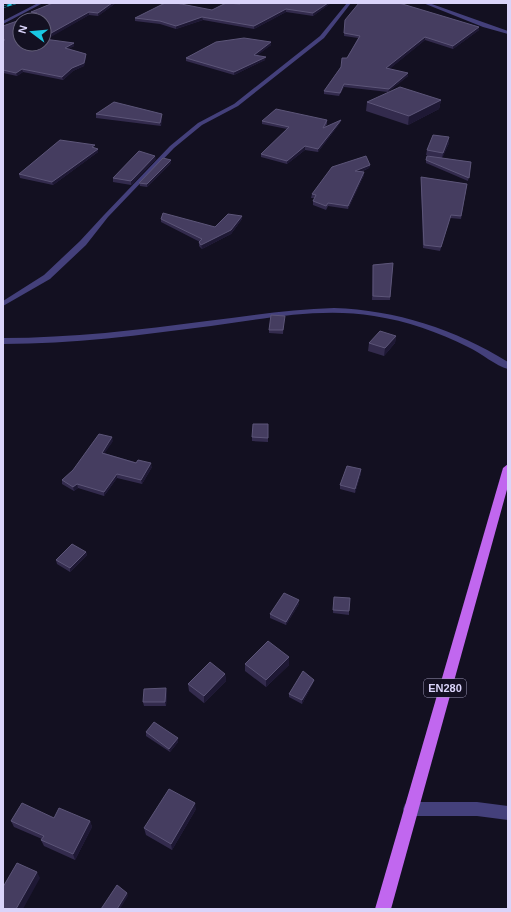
<svg xmlns="http://www.w3.org/2000/svg" width="511" height="912" viewBox="0 0 511 912" font-family="Arial,sans-serif">
	<style>
		.lines { fill: none; stroke-linecap: round; stroke-linejoin: round }
		.street { fill: #44407b; fill-rule: evenodd }
		.primary { fill: #c167ef; fill-rule: evenodd }
		.rail-casing { stroke: #19c7e2; stroke-width: 2 }
		.rail { stroke: #131021; stroke-width: 1.5; stroke-dasharray: 4.5; stroke-linecap: butt }
		.wall { fill: #332b4d }
		.shaded-wall { fill: #1e1834 }
		.building { fill: #453d60; stroke: #5c5578 }
		.labels { text-anchor: middle; dominant-baseline: central; stroke-width: 3; stroke-linejoin: round; paint-order: stroke }
		.shield { fill: #131021; stroke: #9e99b9; stroke-width: 1 }
		.shield-label { font-size: 11px; font-weight: bold; fill: #dad4fa }
	</style>
	<rect width="100%" height="100%" fill="#131021"/>
	<g class="lines">
		<path class="street" d="M 38,3 L 43,3 L 3,24 L 3,21 Z
			M 347,3 L 351,3 L 324,38 L 238,106 L 202,125 L 174,148 L 108,217 L 86,245 L 50,279 L 3,306 L 3,301 L 44,275 L 80,241 L 104,215 L 170,146 L 198,123 L 234,104 L 320,36 Z
			M 423,3 L 429,3 L 508,31 L 508,34 L 483,27 Z
			M 334,308 C 396,310 455,329 508,362 L 508,369 C 496,366 481,353 468,347 C 438,332 407,321 374,316 C 320,307 264,319 211,326 C 142,335 72,344 3,344 L 3,338 C 71,338 139,330 207,321 C 249,316 291,309 334,308 Z
			M 410,802 L 477,802 L 508,806 L 508,820 L 477,816 L 410,816 L 405,814 L 403,809 L 405,804 Z"/>
		<path class="primary" d="M 508,464 L 508,486 L 391,909 L 375,909 L 503,468 Z"/>
		<defs>
			<path id="rail" d="M 3,7 L 16,3"/>
		</defs>
		<use href="#rail" class="rail-casing"/>
		<use href="#rail" class="rail"/>
	</g>
	<path class="wall" d="M 53,3 L 116,3 L 98,16 L 89,15 L 46,39 L 74,46 L 68,49 L 86,54 L 86,57 L 84,66 L 73,71 L 63,80 L 23,72 L 17,76 L 3,73 L 3,26 L 33,15 L 32,15 L 31,12 Z
		M 241,3 L 331,3 L 313,16 L 286,12 L 254,29 L 203,20 L 176,29 L 160,24 L 135,21 L 135,18 L 212,10 Z
		M 345,20 L 479,30 L 453,49 L 425,40 L 389,69 L 408,76 L 388,92 L 344,87 L 339,96 L 324,94 L 324,91 L 347,58 L 358,38 L 344,36 Z
		M 271,42 L 271,45 L 257,55 L 265,60 L 234,75 L 186,61 L 186,58 Z
		M 441,100 L 439,109 L 408,125 L 366,111 L 367,102 Z
		M 96,114 L 162,114 L 162,117 L 161,126 L 96,118 Z
		M 327,120 L 327,124 L 325,128 L 340,123 L 318,152 L 305,150 L 287,164 L 261,157 L 261,154 L 287,129 L 262,124 L 262,121 Z
		M 449,143 L 442,158 L 471,162 L 468,181 L 426,163 L 426,160 L 432,157 L 426,155 L 427,150 Z
		M 96,148 L 98,152 L 53,185 L 20,178 L 19,174 Z
		M 156,159 L 131,185 L 113,182 L 113,178 Z
		M 171,163 L 147,187 L 140,186 L 139,183 Z
		M 370,165 L 369,168 L 361,172 L 364,172 L 364,175 L 348,209 L 328,206 L 326,210 L 313,205 L 313,201 L 315,198 L 311,198 L 312,194 Z
		M 421,177 L 467,184 L 461,219 L 450,218 L 440,251 L 423,248 L 421,181 Z
		M 242,216 L 242,219 L 231,234 L 202,249 L 199,246 L 199,242 L 200,242 L 161,222 L 161,219 L 215,227 Z
		M 393,263 L 390,300 L 372,300 L 373,265 Z
		M 284,320 L 283,334 L 269,333 L 269,330 Z
		M 396,336 L 395,343 L 384,356 L 368,351 L 369,343 Z
		M 268,424 L 268,442 L 252,441 L 252,437 Z
		M 113,441 L 104,453 L 152,467 L 142,484 L 117,478 L 104,496 L 78,488 L 74,491 L 62,484 L 62,480 Z
		M 361,469 L 361,473 L 355,493 L 340,489 L 340,485 Z
		M 86,552 L 87,555 L 70,572 L 57,564 L 56,560 Z
		M 334,597 L 349,611 L 349,615 L 333,613 Z
		M 299,600 L 299,604 L 286,625 L 270,618 L 270,614 Z
		M 289,657 L 289,665 L 266,687 L 245,671 L 245,664 Z
		M 225,674 L 226,681 L 204,703 L 189,691 L 188,684 Z
		M 314,680 L 313,683 L 302,704 L 289,697 L 289,694 Z
		M 167,692 L 166,706 L 144,706 L 143,702 Z
		M 146,732 L 178,742 L 170,752 L 146,736 Z
		M 196,809 L 172,850 L 146,835 L 144,828 Z
		M 54,818 L 90,821 L 92,827 L 75,860 L 44,846 L 41,840 L 42,839 L 14,827 L 11,821 Z"/>
	<path class="shaded-wall" d="M 112,3 L 116,3 L 98,16 L 98,13 Z
		M 328,3 L 331,3 L 313,16 L 313,13 Z
		M 286,9 L 286,12 L 254,29 L 254,26 Z
		M 89,12 L 89,15 L 44,41 L 44,37 Z
		M 202,17 L 203,20 L 176,29 L 176,26 Z
		M 479,27 L 479,30 L 453,49 L 453,46 Z
		M 425,37 L 425,40 L 386,72 L 386,68 Z
		M 271,42 L 271,45 L 254,58 L 254,55 Z
		M 74,43 L 74,46 L 65,51 L 65,48 Z
		M 86,54 L 86,57 L 84,66 L 73,71 L 63,80 L 62,77 Z
		M 266,57 L 265,60 L 234,75 L 234,72 Z
		M 22,69 L 23,72 L 17,76 L 16,73 Z
		M 408,73 L 408,76 L 388,92 L 389,89 Z
		M 344,84 L 344,87 L 339,96 L 340,93 Z
		M 441,100 L 439,109 L 408,125 L 409,116 Z
		M 162,114 L 162,117 L 161,126 L 160,123 Z
		M 341,120 L 340,123 L 318,152 L 318,149 Z
		M 449,137 L 449,143 L 442,159 L 443,153 Z
		M 305,146 L 305,150 L 287,164 L 287,161 Z
		M 98,149 L 98,152 L 53,185 L 52,182 Z
		M 155,156 L 156,159 L 131,185 L 131,181 Z
		M 171,160 L 171,163 L 147,187 L 147,184 Z
		M 370,165 L 369,168 L 355,174 L 355,171 Z
		M 364,172 L 364,175 L 348,209 L 348,206 Z
		M 242,216 L 242,219 L 231,234 L 202,249 L 201,245 Z
		M 396,336 L 395,343 L 384,356 L 385,348 Z
		M 112,437 L 113,441 L 102,457 L 102,453 Z
		M 151,463 L 152,467 L 142,484 L 141,480 Z
		M 361,469 L 361,473 L 355,493 L 355,489 Z
		M 117,474 L 117,478 L 104,496 L 104,492 Z
		M 77,484 L 78,488 L 74,491 L 73,487 Z
		M 86,552 L 87,555 L 70,572 L 70,568 Z
		M 299,600 L 299,604 L 286,625 L 286,622 Z
		M 289,657 L 289,665 L 266,687 L 266,680 Z
		M 225,674 L 226,681 L 204,703 L 204,696 Z
		M 314,680 L 313,683 L 302,704 L 302,700 Z
		M 166,688 L 167,692 L 166,706 L 165,702 Z
		M 178,738 L 178,742 L 170,752 L 169,749 Z
		M 195,803 L 196,809 L 172,850 L 171,844 Z
		M 90,821 L 92,827 L 75,860 L 73,854 Z
		M 37,872 L 40,878 L 23,909 L 16,909 Z
		M 127,893 L 128,896 L 120,909 L 117,909 Z"/>
	<path class="building" d="M 53,3 L 112,3 L 98,13 L 89,12 L 44,37 L 44,20 L 20,20 L 37,13 L 31,12 Z
		M 165,3 L 176,3 L 212,10 L 226,3 L 240,4 L 241,3 L 328,3 L 313,13 L 286,9 L 254,26 L 202,17 L 176,26 L 160,21 L 135,18 Z
		M 359,3 L 399,3 L 479,27 L 453,46 L 425,37 L 386,68 L 408,73 L 389,89 L 344,84 L 340,93 L 324,91 L 341,67 L 342,58 L 347,58 L 360,36 L 344,33 L 345,20 Z
		M 20,20 L 20,44 L 44,44 L 44,39 L 74,43 L 65,48 L 86,54 L 84,63 L 72,68 L 62,77 L 22,69 L 16,73 L 3,70 L 3,40 L 5,40 L 3,39 L 3,26 Z
		M 244,38 L 271,42 L 254,55 L 266,57 L 234,72 L 186,58 L 216,42 Z
		M 400,87 L 441,100 L 409,116 L 367,102 Z
		M 114,102 L 162,114 L 160,123 L 96,114 Z
		M 276,109 L 327,120 L 323,128 L 341,120 L 318,149 L 305,146 L 287,161 L 261,154 L 289,127 L 262,121 Z
		M 433,135 L 449,137 L 443,153 L 427,150 Z
		M 60,140 L 95,145 L 92,147 L 98,149 L 52,182 L 19,174 Z
		M 139,151 L 155,156 L 131,181 L 113,178 Z
		M 366,156 L 370,165 L 355,171 L 364,172 L 348,206 L 328,203 L 326,206 L 313,201 L 316,195 L 312,194 L 332,167 Z
		M 427,156 L 471,162 L 469,178 L 426,160 Z
		M 163,158 L 171,160 L 147,184 L 139,183 Z
		M 421,177 L 467,184 L 461,216 L 451,215 L 441,247 L 424,245 Z
		M 163,213 L 215,227 L 228,214 L 242,216 L 231,230 L 201,245 L 199,242 L 202,239 L 161,219 Z
		M 393,263 L 390,297 L 373,296 L 373,265 Z
		M 271,315 L 285,316 L 283,330 L 269,330 Z
		M 380,331 L 396,336 L 385,348 L 369,343 Z
		M 253,424 L 268,424 L 268,438 L 252,437 Z
		M 99,434 L 112,437 L 102,453 L 136,463 L 138,460 L 151,463 L 141,480 L 117,474 L 104,492 L 77,484 L 73,487 L 62,480 L 73,470 Z
		M 347,466 L 361,469 L 355,489 L 340,485 Z
		M 72,544 L 86,552 L 70,568 L 56,560 Z
		M 284,593 L 299,600 L 286,622 L 270,614 Z
		M 334,597 L 350,598 L 349,611 L 333,610 Z
		M 268,641 L 289,657 L 266,680 L 245,664 Z
		M 210,662 L 225,674 L 204,696 L 188,684 Z
		M 303,671 L 314,680 L 302,700 L 289,694 Z
		M 166,688 L 165,702 L 143,702 L 144,689 Z
		M 154,722 L 178,738 L 169,749 L 146,732 Z
		M 169,789 L 195,803 L 171,844 L 144,828 Z
		M 22,803 L 54,818 L 59,808 L 90,821 L 73,854 L 41,840 L 44,836 L 11,821 Z
		M 17,863 L 37,872 L 16,909 L 3,909 L 3,887 Z
		M 117,885 L 127,893 L 117,909 L 101,909 Z"/>
	<g class="labels">
		<rect class="shield" x="424" y="679" width="42" height="18" rx="3"/>
		<g class="shield-label">
			<text x="445" y="688">EN280</text>
		</g>
	</g>
	<rect width="511" height="912" fill="none" stroke="#dad4fa" stroke-width="8"/>
	<g transform="translate(32 32) rotate(286)"><circle r="19" fill="#131021" stroke="#635e78"/>
	<path d="M0-3L7 15L0 10L-7 15Z" fill="#19c7e2"/>
	<text y="-6" font-size="11" font-weight="bold" text-anchor="middle" fill="#dad4fa">N</text>
	</g>
</svg>
